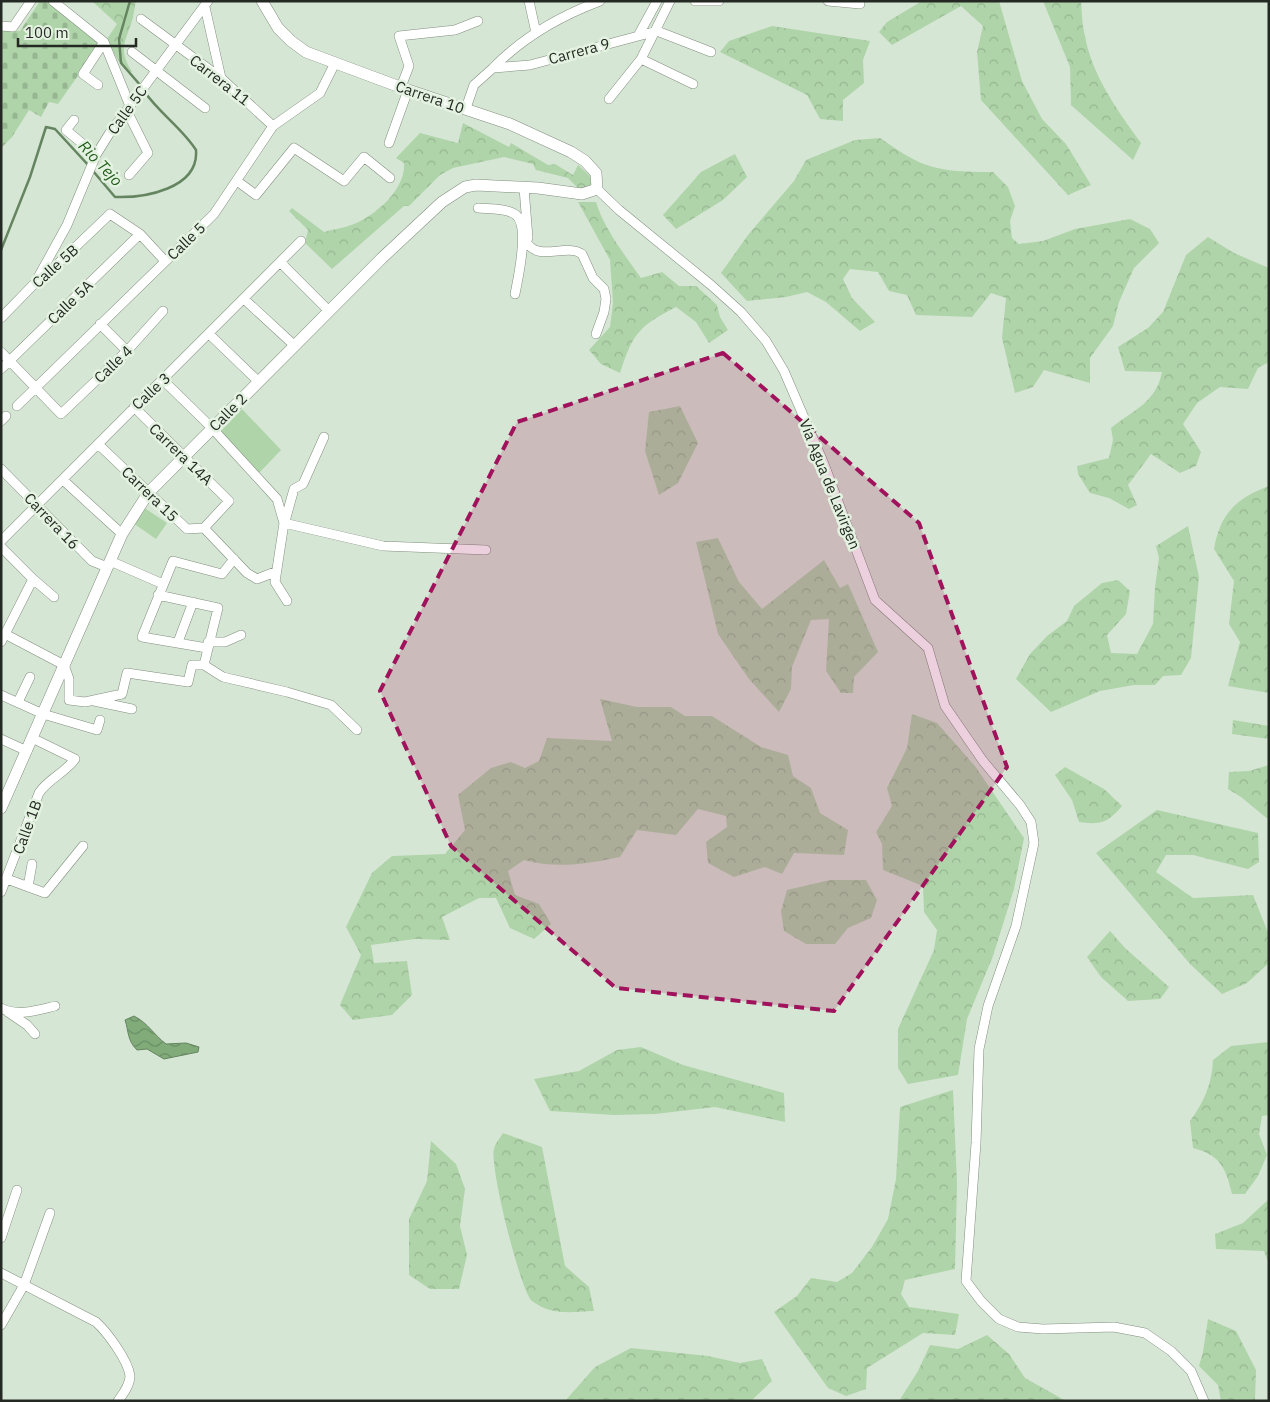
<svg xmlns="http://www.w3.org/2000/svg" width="1270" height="1402" viewBox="0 0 1270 1402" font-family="'IBM Plex Sans',sans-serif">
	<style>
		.forest { fill: url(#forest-crowns) }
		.cemetery { fill: url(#cemetery-stones) }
		.pitch { fill: #afd4a9 }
		.water { fill: url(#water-waves); stroke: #658560 }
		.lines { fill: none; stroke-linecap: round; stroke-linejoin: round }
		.stream { stroke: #658560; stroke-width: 2.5 }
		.street-casing { stroke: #818f7e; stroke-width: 10 }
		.secondary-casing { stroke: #818f7e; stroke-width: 12 }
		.street { stroke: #fff; stroke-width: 9 }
		.secondary { stroke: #fff; stroke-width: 11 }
		.marked { fill: #a0135c; fill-opacity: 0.2; stroke: #a0135c; stroke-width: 4; stroke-dasharray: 10 6; stroke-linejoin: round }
		.labels { text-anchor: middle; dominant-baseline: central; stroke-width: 5; stroke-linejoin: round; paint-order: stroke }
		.street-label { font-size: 15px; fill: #242923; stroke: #e4f3e1 }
		.water-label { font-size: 16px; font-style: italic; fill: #235d1b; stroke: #e4f3e1 }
	</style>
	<defs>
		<pattern id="forest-crowns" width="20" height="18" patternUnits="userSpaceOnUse" patternTransform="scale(1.25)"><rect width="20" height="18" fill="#afd4a9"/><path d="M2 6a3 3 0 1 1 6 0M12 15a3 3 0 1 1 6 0" fill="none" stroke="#96b691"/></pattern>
		<pattern id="cemetery-stones" width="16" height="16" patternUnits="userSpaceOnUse" patternTransform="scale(1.25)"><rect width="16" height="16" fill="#afd4a9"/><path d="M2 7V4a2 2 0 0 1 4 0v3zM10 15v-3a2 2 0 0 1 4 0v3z" fill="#96b691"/></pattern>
		<pattern id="water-waves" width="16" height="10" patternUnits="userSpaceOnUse" patternTransform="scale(1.25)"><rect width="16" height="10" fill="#81ac7a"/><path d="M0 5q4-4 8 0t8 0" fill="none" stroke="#698c64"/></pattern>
	</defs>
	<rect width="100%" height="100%" fill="#d6e6d4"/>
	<path class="forest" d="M 92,1 L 136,1 C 134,8 134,15 132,21 C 125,43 118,49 132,72 C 119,68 113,50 107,39 L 117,24 Z
		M 922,1 L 999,1 L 1022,81 L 1042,119 L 1066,144 L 1091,185 L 1068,195 L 981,100 L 977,52 L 983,26 L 961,6 L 892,45 L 879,32 L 887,22 Z
		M 1043,1 L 1081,1 C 1082,13 1082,25 1085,36 C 1092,76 1118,111 1141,143 L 1133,160 L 1071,105 L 1070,67 Z
		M 772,26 L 870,41 L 863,60 L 864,83 L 843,100 L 843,121 L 820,119 L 807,95 L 720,52 L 729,41 Z
		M 463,123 L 509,147 L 511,143 L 548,165 L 555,164 L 573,175 L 578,165 L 589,175 L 593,184 L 589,189 L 578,188 L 568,178 L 536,170 L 533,164 L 504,157 L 453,168 L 440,175 L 409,206 L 404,206 L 332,269 L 305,243 L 308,230 L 289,211 L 292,208 L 324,232 C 334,229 345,228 354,224 C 376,215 406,189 404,163 L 396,158 L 420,133 L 458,143 Z
		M 880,138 C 891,145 901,153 913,159 C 936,172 967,172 993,172 L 1008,187 L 1015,206 L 1010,221 L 1012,238 L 1019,244 L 1043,241 L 1075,229 L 1130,219 L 1150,229 L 1159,243 L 1134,268 L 1119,302 L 1113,326 L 1090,358 L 1090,383 L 1044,370 L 1033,387 L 1015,393 L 1002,338 L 1006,298 L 991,293 L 972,317 L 916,315 L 907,295 L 889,291 L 878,272 L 850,269 L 843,279 L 852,298 L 875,322 L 860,331 L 826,302 L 807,292 L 786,297 L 747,301 L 721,273 L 748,235 L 794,181 L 806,160 L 855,140 Z
		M 735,154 L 747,177 L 723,200 L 676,229 L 663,215 L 701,172 Z
		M 578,202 L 596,202 C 604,229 625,255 641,278 L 662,272 L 679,286 L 696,286 L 717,305 L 720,317 L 728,330 L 709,343 L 696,322 L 676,307 C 639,326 633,333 620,373 L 601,364 L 589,350 L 610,327 L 613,303 L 610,260 Z
		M 1208,237 L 1234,253 L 1269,268 L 1269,362 L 1258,368 L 1248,389 L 1220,387 L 1197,403 L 1183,424 L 1201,452 L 1196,466 L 1180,473 L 1151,454 L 1128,485 L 1137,505 L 1129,509 L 1109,498 L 1090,493 L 1078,474 L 1077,466 L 1109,458 L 1113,440 L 1111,428 C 1133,410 1156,403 1162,372 L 1125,371 L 1118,347 L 1148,328 L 1163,312 L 1186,255 Z
		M 680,406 L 698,443 L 678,483 L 659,495 L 645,451 L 649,412 Z
		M 1269,486 L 1269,693 L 1228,686 L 1240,642 L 1229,624 L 1234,581 L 1214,549 C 1220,514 1236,498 1269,486 Z
		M 1188,526 L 1199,577 L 1191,658 L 1181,675 L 1163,676 L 1155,685 L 1134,685 L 1100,691 L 1051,712 L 1016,679 L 1030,654 L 1047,636 L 1067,621 L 1074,606 L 1102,583 L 1118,580 L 1130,591 L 1126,614 L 1107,635 L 1111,653 L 1137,654 L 1153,624 L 1155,587 L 1159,558 L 1156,546 Z
		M 718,538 L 739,582 L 762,609 L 824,560 L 840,588 L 848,584 L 878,652 L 854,677 L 853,693 L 841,693 L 826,671 L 829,619 L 811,620 L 792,667 L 791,689 L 779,712 L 749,679 L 718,634 L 696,542 Z
		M 600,699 L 637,707 L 671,707 L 685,716 L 712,716 L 761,747 L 788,755 L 793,776 L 811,788 L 820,813 L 848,830 L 844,855 L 794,853 L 782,874 L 765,867 L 734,877 L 708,863 L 706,842 L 727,827 L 726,816 L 698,809 L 676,835 L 637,830 L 620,857 C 587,864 556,869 524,860 L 508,871 L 515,895 L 539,904 L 551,924 L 534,939 L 510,928 L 496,898 L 479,898 L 442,917 L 450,940 L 415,939 L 371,945 L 374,963 L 407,961 L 412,995 L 392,1015 L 353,1020 L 340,1005 L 361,955 L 346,927 L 372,873 L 392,856 L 445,854 L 465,830 L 458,795 L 491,768 L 511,762 L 525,768 L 539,761 L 547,738 L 612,741 Z
		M 912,714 L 937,723 L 975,766 L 1024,838 L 1014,889 L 993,956 L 967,1019 L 958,1075 L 908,1084 L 898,1068 L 898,1029 L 934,950 L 937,930 L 924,912 L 923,886 L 883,870 L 882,844 L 876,832 L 892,806 L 887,788 L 907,748 Z
		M 1233,720 L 1269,726 L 1269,739 L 1232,734 Z
		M 1269,765 L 1269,820 L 1241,797 L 1228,789 L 1229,772 L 1249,771 Z
		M 1065,767 L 1104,789 L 1122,806 C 1108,823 1100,825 1079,822 L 1072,800 L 1055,775 Z
		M 1157,810 L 1258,833 L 1259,862 L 1248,869 L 1193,855 L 1166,855 L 1156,872 L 1193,898 L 1253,895 L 1269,935 L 1269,963 L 1247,983 L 1222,994 L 1190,964 L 1096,853 Z
		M 830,880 L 866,880 L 877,900 L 871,918 L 848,928 L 835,944 L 806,944 L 784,931 L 781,911 L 787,890 Z
		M 1110,931 L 1125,948 L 1169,987 L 1160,999 L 1128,1001 L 1101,977 L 1087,957 Z
		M 1269,1042 L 1269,1115 L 1262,1116 L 1259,1134 L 1267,1155 L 1258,1176 L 1245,1194 L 1232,1194 C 1226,1169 1221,1155 1193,1148 L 1190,1121 C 1204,1102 1212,1084 1213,1060 L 1231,1046 Z
		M 641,1047 L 683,1065 L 784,1093 L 785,1122 L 715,1107 L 655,1114 L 614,1115 L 550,1111 L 534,1079 L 579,1071 L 617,1050 Z
		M 953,1090 L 957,1184 L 955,1269 L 905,1280 L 901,1294 L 909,1307 L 959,1314 L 955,1335 L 923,1333 L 867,1368 L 866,1389 L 846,1396 L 828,1388 L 774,1312 L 797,1296 L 811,1278 L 837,1282 L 852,1273 L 872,1247 L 888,1219 L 896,1179 L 900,1107 Z
		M 503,1133 L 542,1147 L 565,1266 L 589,1287 L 594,1311 C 572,1312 551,1316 532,1301 C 520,1291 489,1164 494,1149 C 495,1144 500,1138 503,1133 Z
		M 431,1141 L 456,1164 L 465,1189 L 460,1226 L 467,1255 L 459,1289 L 430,1289 L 409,1275 L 409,1219 L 427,1181 Z
		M 1269,1199 L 1269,1264 L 1264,1251 L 1216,1249 L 1215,1234 L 1243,1223 Z
		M 1208,1319 L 1236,1331 L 1256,1370 L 1255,1401 L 1221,1401 L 1218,1385 L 1199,1366 L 1203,1352 Z
		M 987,1335 L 1009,1354 L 1025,1378 L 1066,1401 L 899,1401 L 918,1371 L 930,1345 L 958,1349 Z
		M 631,1348 L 708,1356 L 740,1363 L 762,1359 L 772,1381 L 751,1401 L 565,1401 L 595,1367 Z"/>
	<path class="cemetery" d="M 40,1 L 47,1 L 101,43 L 58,104 L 49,102 L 41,117 L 29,110 L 12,137 L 1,148 L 1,30 L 20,31 Z"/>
	<path class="pitch" d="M 242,409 L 281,450 L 259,473 L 220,432 Z
		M 143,507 L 167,523 L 156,539 L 133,523 Z"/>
	<path class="water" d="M 134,1016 C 149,1024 153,1034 166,1044 L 186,1043 L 199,1047 L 198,1052 L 164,1059 L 147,1049 L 137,1050 C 127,1040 129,1032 125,1020 Z"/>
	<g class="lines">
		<path class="stream" d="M 130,1 L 119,39 L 121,63 L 141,86
			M 93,171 L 115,197 C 144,198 199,189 196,150 C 182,128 159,113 144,91
			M 1,250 L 30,177 L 46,127 L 55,129 L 89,166"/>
		<defs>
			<path id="street" d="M 53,1 L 104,42 L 130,106
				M 529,1 L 536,33
				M 695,1 L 719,1
				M 828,1 L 860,4
				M 205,7 L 221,78
				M 141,19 L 221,78 L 273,126
				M 1,26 L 13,27 L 31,1
				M 638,36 L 657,1
				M 132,52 L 205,108
				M 641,59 L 693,84
				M 493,68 C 522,38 560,16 600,1
				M 98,85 L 83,74 L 104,42
				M 401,87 L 409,66 L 399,36 L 455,30 L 478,21
				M 609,99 L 641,59 L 670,1
				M 466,108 L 474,85 L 493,68 L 530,65 L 657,31 L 711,52
				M 127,111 L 148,153 L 129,175
				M 74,120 L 66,130 L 96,155
				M 389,143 L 408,90
				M 237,181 L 256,195 L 294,148 L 344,181 L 364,157 L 390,178
				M 524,188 L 528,238
				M 597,189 L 619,210 L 711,285 L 741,312 L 766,341 L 784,371 L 824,464 L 875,600 L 928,648 L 945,706 L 983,761 L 1020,805 L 1031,822 L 1034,843 L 1016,926 L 988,1006 L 979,1049 L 976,1143 L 966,1281 L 981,1301 L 999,1319 L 1018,1327 L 1043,1329 L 1114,1327 L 1145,1333 L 1171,1351 L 1191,1371 L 1204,1401
				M 478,208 C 488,209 508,208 516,215 C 530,227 518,278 515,294
				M 527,243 C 540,262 566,243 582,254 L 593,278 L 604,289 L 606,299 L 604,312 L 596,334
				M 281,263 L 329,311
				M 35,283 L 67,225 L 96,155 L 109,134 L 208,1
				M 244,299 L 295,346
				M 1,318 L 35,283 L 44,277 L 110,214 L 140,234 L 165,261
				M 100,324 L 127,351
				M 209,334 L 259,382
				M 1,352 L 61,414 L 127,351 L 163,311
				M 1,369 L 140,234
				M 163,380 L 212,428 L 277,499 L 284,523 L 275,582 L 287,601
				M 17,406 L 214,214 L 273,126 L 320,93 L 335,63
				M 134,407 L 229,501 L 204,528
				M 1,421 L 6,416
				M 98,444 L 187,529 L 204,528
				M 1,469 L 92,561 L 107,567
				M 63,480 L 122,534
				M 285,521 L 294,489 L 303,484 L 324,437
				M 284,523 L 383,546 L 486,550
				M 204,528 L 247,573 L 257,579 L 275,572
				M 1,541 L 301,241
				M 1,547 L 33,579 L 54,597
				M 110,561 L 163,584
				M 158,595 L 218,608 L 204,665
				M 5,634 L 64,665 L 69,679 L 69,700 L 85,702 L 122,694 L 127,673 L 188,682 L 192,665 L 204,665 L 223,677 L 287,692 L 331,705 L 357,730
				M 1,642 L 33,579
				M 178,642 L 193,602
				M 208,642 L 225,642 L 241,635
				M 207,648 L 142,637 L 173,561 L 222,574 L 234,559
				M 1,695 L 43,714 L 97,730 L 100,720
				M 94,701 L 132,709
				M 18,702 L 30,677
				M 1,739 L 27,751
				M 7,879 L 45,893 L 83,846
				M 28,887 L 32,864
				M 1,892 L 39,793 C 48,779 65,773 75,759 L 32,738
				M 1,1008 C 17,1017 38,1010 55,1006
				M 8,1012 L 27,1025 L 35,1034
				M 1,1238 L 17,1190
				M 1,1273 L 96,1322 C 107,1332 128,1360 130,1376 C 130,1385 123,1394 118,1401
				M 1,1325 L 24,1285 L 50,1213"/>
			<path id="secondary" d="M 1,808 L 122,534 L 149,492 L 382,258 L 442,202 L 465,187 L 476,185 L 538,188 L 582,194 L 597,189 L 596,173 L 585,161 L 571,152 L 510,124 L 408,90 L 306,52 L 291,41 L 278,28 L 262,1"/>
		</defs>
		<use href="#street" class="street-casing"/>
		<use href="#secondary" class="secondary-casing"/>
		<use href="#street" class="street"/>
		<use href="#secondary" class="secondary"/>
	</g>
	<path class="marked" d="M 723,353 L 919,523 L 1007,767 L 834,1011 L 616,988 L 451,846 L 380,691 L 517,422 Z"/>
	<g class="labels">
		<g class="street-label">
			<text transform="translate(579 51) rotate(-15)">Carrera 9</text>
			<text transform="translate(220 80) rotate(38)">Carrera 11</text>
			<text transform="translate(430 97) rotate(19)">Carrera 10</text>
			<text transform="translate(127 110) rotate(-54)">Calle 5C</text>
			<text transform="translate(186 241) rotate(-44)">Calle 5</text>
			<text transform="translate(55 266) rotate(-42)">Calle 5B</text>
			<text transform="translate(70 302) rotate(-44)">Calle 5A</text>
			<text transform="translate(113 364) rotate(-44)">Calle 4</text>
			<text transform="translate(151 391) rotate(-43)">Calle 3</text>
			<text transform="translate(228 412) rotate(-45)">Calle 2</text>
			<text transform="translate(181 454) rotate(44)">Carrera 14A</text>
			<text transform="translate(830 484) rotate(68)">Vía Agua de Lavirgen</text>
			<text transform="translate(150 494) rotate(44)">Carrera 15</text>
			<text transform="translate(52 521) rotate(46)">Carrera 16</text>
			<text transform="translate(27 827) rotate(-70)">Calle 1B</text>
		</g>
		<g class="water-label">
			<text transform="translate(101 163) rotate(47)">Rio Tejo</text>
		</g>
	</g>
	<rect width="1270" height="1402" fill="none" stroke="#242923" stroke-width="5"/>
	<path d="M18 38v8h118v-8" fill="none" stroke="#242923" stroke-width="2.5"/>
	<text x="25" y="38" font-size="15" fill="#242923" stroke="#e4f3e1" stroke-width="4" paint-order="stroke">100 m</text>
</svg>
